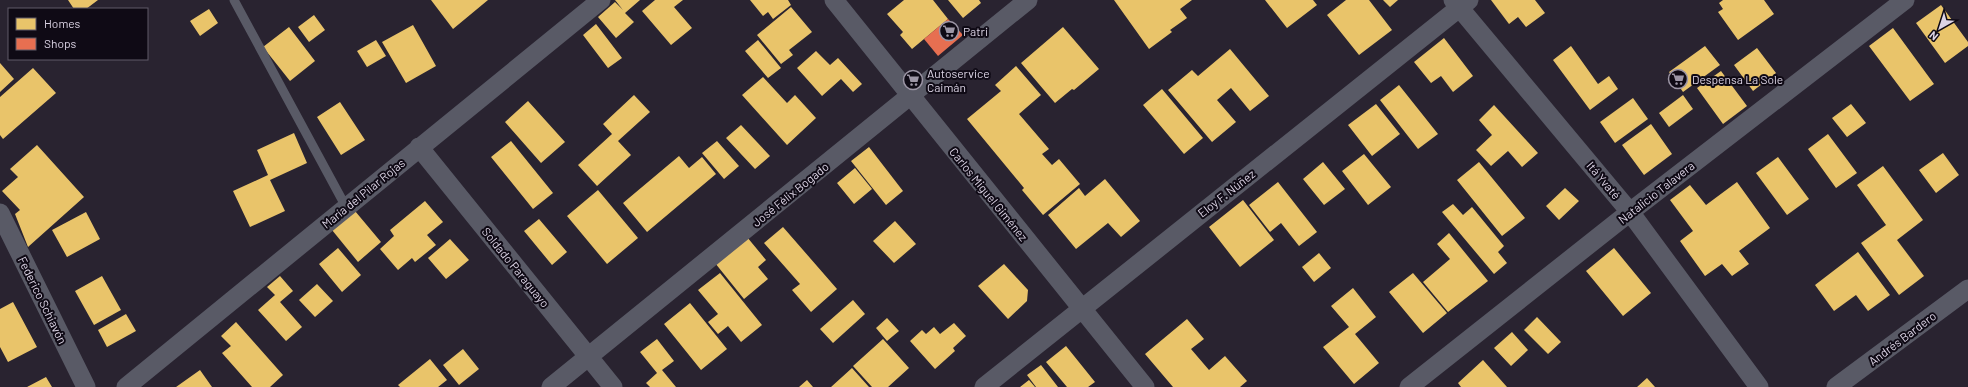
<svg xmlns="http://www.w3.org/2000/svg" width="1968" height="387" viewBox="0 0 1968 387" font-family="Barlow,sans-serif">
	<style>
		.homes { fill: #e9c46a }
		.shops { fill: #e76f51 }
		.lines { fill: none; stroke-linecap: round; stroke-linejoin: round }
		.service { stroke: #595a66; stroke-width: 9 }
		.minor { stroke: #595a66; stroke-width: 19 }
		.labels { text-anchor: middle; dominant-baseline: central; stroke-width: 4; stroke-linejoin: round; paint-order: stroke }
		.poi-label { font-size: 12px; fill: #dcd4e5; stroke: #0f0a15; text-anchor: start }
		.street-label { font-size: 12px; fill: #dcd4e5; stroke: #0f0a15 }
	</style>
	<rect width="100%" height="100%" fill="#292330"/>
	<path class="homes" d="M 68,0 L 98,0 L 86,9 L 74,9 Z
		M 431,0 L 488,0 L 453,29 Z
		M 615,0 L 640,0 L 625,13 L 634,22 L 616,38 L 598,17 L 615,2 L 623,10 Z
		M 655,0 L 683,0 L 674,7 L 692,28 L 671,45 L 642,11 Z
		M 750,0 L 788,0 L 791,5 L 773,19 L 768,12 L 763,16 Z
		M 904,0 L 933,0 L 948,19 L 912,49 L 900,35 L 903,32 L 887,14 Z
		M 948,0 L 979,0 L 981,3 L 963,18 Z
		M 1114,0 L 1192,0 L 1180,9 L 1187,18 L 1170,30 L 1172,32 L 1149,49 Z
		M 1265,0 L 1313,0 L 1317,5 L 1287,28 Z
		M 1346,0 L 1369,0 L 1392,30 L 1359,55 L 1327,15 Z
		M 1383,0 L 1398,0 L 1390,7 Z
		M 1491,0 L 1535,0 L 1545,13 L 1526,27 L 1518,17 L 1509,24 Z
		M 1723,0 L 1764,0 L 1774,14 L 1738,40 L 1718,12 L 1723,9 L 1719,3 Z
		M 1941,5 L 1968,42 L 1968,46 L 1945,63 L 1916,23 Z
		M 791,7 L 812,32 L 789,50 L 793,55 L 781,64 L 757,35 Z
		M 209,9 L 218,23 L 200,36 L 190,21 Z
		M 314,15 L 325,30 L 309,42 L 298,27 Z
		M 596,24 L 622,58 L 608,68 L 583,35 Z
		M 413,25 L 436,66 L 406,83 L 382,42 Z
		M 289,27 L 315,61 L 290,81 L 263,47 Z
		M 1063,27 L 1099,69 L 1074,90 L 1072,89 L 1055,103 L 1021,63 Z
		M 1893,28 L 1934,84 L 1910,101 L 1869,46 Z
		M 1444,38 L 1473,76 L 1453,92 L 1441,76 L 1431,83 L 1414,62 Z
		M 376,40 L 386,56 L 367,67 L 357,51 Z
		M 758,40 L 781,68 L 768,78 L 745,51 Z
		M 1571,46 L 1598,84 L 1609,76 L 1618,89 L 1590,110 L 1553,60 Z
		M 1705,46 L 1720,65 L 1683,92 L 1669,72 Z
		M 1757,48 L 1776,73 L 1753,91 L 1734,65 Z
		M 1230,49 L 1269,96 L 1250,111 L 1231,88 L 1217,100 L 1236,122 L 1212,142 L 1168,90 L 1192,70 L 1198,76 Z
		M 816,51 L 830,65 L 838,58 L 862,84 L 853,92 L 841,79 L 822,96 L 797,68 Z
		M 0,63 L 14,79 L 0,92 Z
		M 1016,66 L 1041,95 L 1019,114 L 1049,149 L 1042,154 L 1052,165 L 1059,159 L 1080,184 L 1043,215 L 1022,190 L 1024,188 L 967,119 L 1001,91 L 995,85 Z
		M 33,68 L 56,93 L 3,139 L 0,135 L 0,97 Z
		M 1721,71 L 1747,106 L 1723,124 L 1697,88 Z
		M 763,77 L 787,103 L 795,95 L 816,118 L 787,145 L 742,95 Z
		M 1399,85 L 1438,134 L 1418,149 L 1380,100 Z
		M 1162,89 L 1203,138 L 1184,154 L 1143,105 Z
		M 634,95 L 650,112 L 618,141 L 631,155 L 597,186 L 578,165 L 612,134 L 603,124 Z
		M 1683,95 L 1693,109 L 1669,127 L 1659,113 Z
		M 1633,98 L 1648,119 L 1615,143 L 1600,122 Z
		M 528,101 L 565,142 L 541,163 L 505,122 Z
		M 340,102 L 365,140 L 341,155 L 317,117 Z
		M 1376,104 L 1400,134 L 1372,156 L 1348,125 Z
		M 1851,104 L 1866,123 L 1847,137 L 1832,118 Z
		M 1494,105 L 1538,153 L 1522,167 L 1508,151 L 1491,166 L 1476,150 L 1492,135 L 1479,120 Z
		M 1651,124 L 1672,154 L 1644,175 L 1622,145 Z
		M 741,125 L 770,156 L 755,169 L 726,138 Z
		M 294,133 L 307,163 L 270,180 L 285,211 L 250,227 L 233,191 L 268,175 L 257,150 Z
		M 1828,134 L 1857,173 L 1836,188 L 1808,149 Z
		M 511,141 L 553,193 L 533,209 L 491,157 Z
		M 717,141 L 739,166 L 724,179 L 702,153 Z
		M 37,145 L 84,197 L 28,247 L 15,214 L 20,210 L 2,191 L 18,177 L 10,169 Z
		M 869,147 L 903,191 L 886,205 L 851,161 Z
		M 1943,153 L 1959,175 L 1936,193 L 1919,170 Z
		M 1364,154 L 1391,187 L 1368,205 L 1342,171 Z
		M 679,156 L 689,168 L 702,157 L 716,174 L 647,232 L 623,203 Z
		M 1778,157 L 1809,199 L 1787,215 L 1756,173 Z
		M 1323,162 L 1345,189 L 1324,205 L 1303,179 Z
		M 1479,162 L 1525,218 L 1502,236 L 1457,180 Z
		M 1883,166 L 1923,220 L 1897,240 L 1924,276 L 1899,295 L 1861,243 L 1886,225 L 1857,185 Z
		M 855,168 L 872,189 L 854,204 L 837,183 Z
		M 1105,179 L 1140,221 L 1121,237 L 1108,223 L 1076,249 L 1048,215 L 1079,188 L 1085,196 Z
		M 1278,182 L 1317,232 L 1299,246 L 1281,223 L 1270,232 L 1249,205 Z
		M 1737,182 L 1770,228 L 1739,251 L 1749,264 L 1732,276 L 1722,264 L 1705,276 L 1680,241 L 1693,231 L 1670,200 L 1690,185 L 1706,205 Z
		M 1565,188 L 1579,201 L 1559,220 L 1546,206 Z
		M 598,190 L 638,238 L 607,264 L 567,216 Z
		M 1243,200 L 1274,240 L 1240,267 L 1209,227 Z
		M 425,201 L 443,222 L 427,235 L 436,245 L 415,262 L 412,258 L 398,270 L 380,249 L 394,236 L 390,230 Z
		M 1453,204 L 1463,215 L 1472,207 L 1504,246 L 1498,252 L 1507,263 L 1494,274 L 1442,212 Z
		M 355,211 L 381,242 L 358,262 L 332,230 Z
		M 86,212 L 100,239 L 67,257 L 52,230 Z
		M 539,219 L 567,252 L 552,265 L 524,231 Z
		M 895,221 L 916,244 L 894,263 L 873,241 Z
		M 783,227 L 837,289 L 811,312 L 792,290 L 800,284 L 764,243 Z
		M 1449,233 L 1488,281 L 1448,312 L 1423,282 L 1450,259 L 1437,244 Z
		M 747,237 L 766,260 L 758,267 L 768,279 L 744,299 L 715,263 Z
		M 450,239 L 469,260 L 446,279 L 428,258 Z
		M 338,248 L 361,275 L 342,292 L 319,264 Z
		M 1614,248 L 1651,293 L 1623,316 L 1586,271 Z
		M 1858,252 L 1890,295 L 1868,311 L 1856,295 L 1834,311 L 1815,285 Z
		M 1319,253 L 1331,268 L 1314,282 L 1302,267 Z
		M 1004,264 L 1028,290 L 1027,301 L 1008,319 L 978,286 Z
		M 720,273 L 762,325 L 741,342 L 728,326 L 718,334 L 708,322 L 718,314 L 698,290 Z
		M 1413,273 L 1447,313 L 1423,333 L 1389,292 Z
		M 102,276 L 121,310 L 94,325 L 75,291 Z
		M 280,276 L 293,291 L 280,302 L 302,327 L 286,341 L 258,310 L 275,295 L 267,287 Z
		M 317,284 L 333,301 L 315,317 L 299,300 Z
		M 1353,288 L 1376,317 L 1355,334 L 1379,363 L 1354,384 L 1323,347 L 1349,327 L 1331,306 Z
		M 853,300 L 865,314 L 833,343 L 820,329 Z
		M 13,302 L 37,347 L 8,362 L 0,347 L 0,309 Z
		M 690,303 L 727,349 L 701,370 L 664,324 Z
		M 126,314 L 136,331 L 107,347 L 98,330 Z
		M 1537,317 L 1561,342 L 1548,354 L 1524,330 Z
		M 887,318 L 899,331 L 887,341 L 876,328 Z
		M 1187,319 L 1204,339 L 1191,349 L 1209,370 L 1225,356 L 1247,381 L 1240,387 L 1173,387 L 1145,354 Z
		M 236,322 L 283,375 L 270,387 L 252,387 L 222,353 L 231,346 L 221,336 Z
		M 954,323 L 966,336 L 953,348 L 955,351 L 935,369 L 910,341 L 922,330 L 926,334 L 934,327 L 940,334 Z
		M 1512,332 L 1528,350 L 1511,366 L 1494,348 Z
		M 657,339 L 674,361 L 662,370 L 676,387 L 650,387 L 646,383 L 657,373 L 640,352 Z
		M 883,339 L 909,368 L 888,387 L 872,387 L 853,366 Z
		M 1066,346 L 1095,382 L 1088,387 L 1067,387 L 1046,362 Z
		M 463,349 L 479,369 L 459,385 L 443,365 Z
		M 430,359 L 447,380 L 438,387 L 400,387 L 398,385 Z
		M 1483,360 L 1507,387 L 1461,387 L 1458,383 Z
		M 1041,365 L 1058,387 L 1036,387 L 1027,375 Z
		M 852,368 L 869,387 L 831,387 Z
		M 200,370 L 212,387 L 176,387 Z
		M 46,377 L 52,387 L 27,387 Z
		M 1647,378 L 1655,387 L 1637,387 Z
		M 807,380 L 813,387 L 799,387 Z
		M 1029,380 L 1035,387 L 1020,387 Z"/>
	<path class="shops" d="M 948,19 L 963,35 L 938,56 L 924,39 Z"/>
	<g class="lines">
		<path class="service" d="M 234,0 L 346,207"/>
		<path class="minor" d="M 834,0 L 1145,387
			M 1453,0 L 1630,212 L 1759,387
			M 419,147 L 613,387
			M 0,213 L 86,387
			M 126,387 L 601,0
			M 551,387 L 1028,0
			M 984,387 L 1469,0
			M 1409,387 L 1630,212 L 1905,0
			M 1836,387 L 1968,289"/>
	</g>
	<defs>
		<symbol id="supermarket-ring" viewBox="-11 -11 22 22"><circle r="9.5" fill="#0f0a15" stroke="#9d96a6" stroke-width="1.5"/><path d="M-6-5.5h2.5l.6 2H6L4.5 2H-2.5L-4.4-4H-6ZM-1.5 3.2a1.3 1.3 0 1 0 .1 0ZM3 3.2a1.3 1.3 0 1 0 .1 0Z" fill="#9d96a6"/></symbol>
	</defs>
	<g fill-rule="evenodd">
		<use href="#supermarket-ring" x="938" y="20" width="22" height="22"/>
		<use href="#supermarket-ring" x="1667" y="68" width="22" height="22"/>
		<use href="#supermarket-ring" x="902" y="69" width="22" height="22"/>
	</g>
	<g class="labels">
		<g class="poi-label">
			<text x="963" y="31">Patri</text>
			<text x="927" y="73">Autoservice<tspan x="927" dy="14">Caimán</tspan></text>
			<text x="1692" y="79">Despensa La Sole</text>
		</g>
		<g class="street-label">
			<text transform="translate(1604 180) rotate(50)">Itá Yvaté</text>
			<text transform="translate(1656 192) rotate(-38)">Natalicio Talavera</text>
			<text transform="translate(363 193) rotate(-39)">María del Pilar Rojas</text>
			<text transform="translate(1226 193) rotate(-38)">Eloy F. Núñez</text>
			<text transform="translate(790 194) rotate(-39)">José Félix Bogado</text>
			<text transform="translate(989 194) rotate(51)">Carlos Miguel Giménez</text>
			<text transform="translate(516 267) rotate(51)">Soldado Paraguayo</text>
			<text transform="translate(43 300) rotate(64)">Federico Schiavón</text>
			<text transform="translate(1902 338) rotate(-37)">Andrés Bardero</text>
		</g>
	</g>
	<rect x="8" y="8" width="140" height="52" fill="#0f0a15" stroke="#615b68"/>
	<rect x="16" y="18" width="20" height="12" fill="#e9c46a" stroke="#615b68"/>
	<text x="44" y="28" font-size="12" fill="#dcd4e5">Homes</text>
	<rect x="16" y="38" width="20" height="12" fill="#e76f51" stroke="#615b68"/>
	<text x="44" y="48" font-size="12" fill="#dcd4e5">Shops</text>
	<g transform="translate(1940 28) rotate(219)" stroke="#0f0a15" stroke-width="3" paint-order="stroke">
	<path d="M0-3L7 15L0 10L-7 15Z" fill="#dcd4e5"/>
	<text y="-6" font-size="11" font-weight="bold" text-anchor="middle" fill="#dcd4e5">N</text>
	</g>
</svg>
